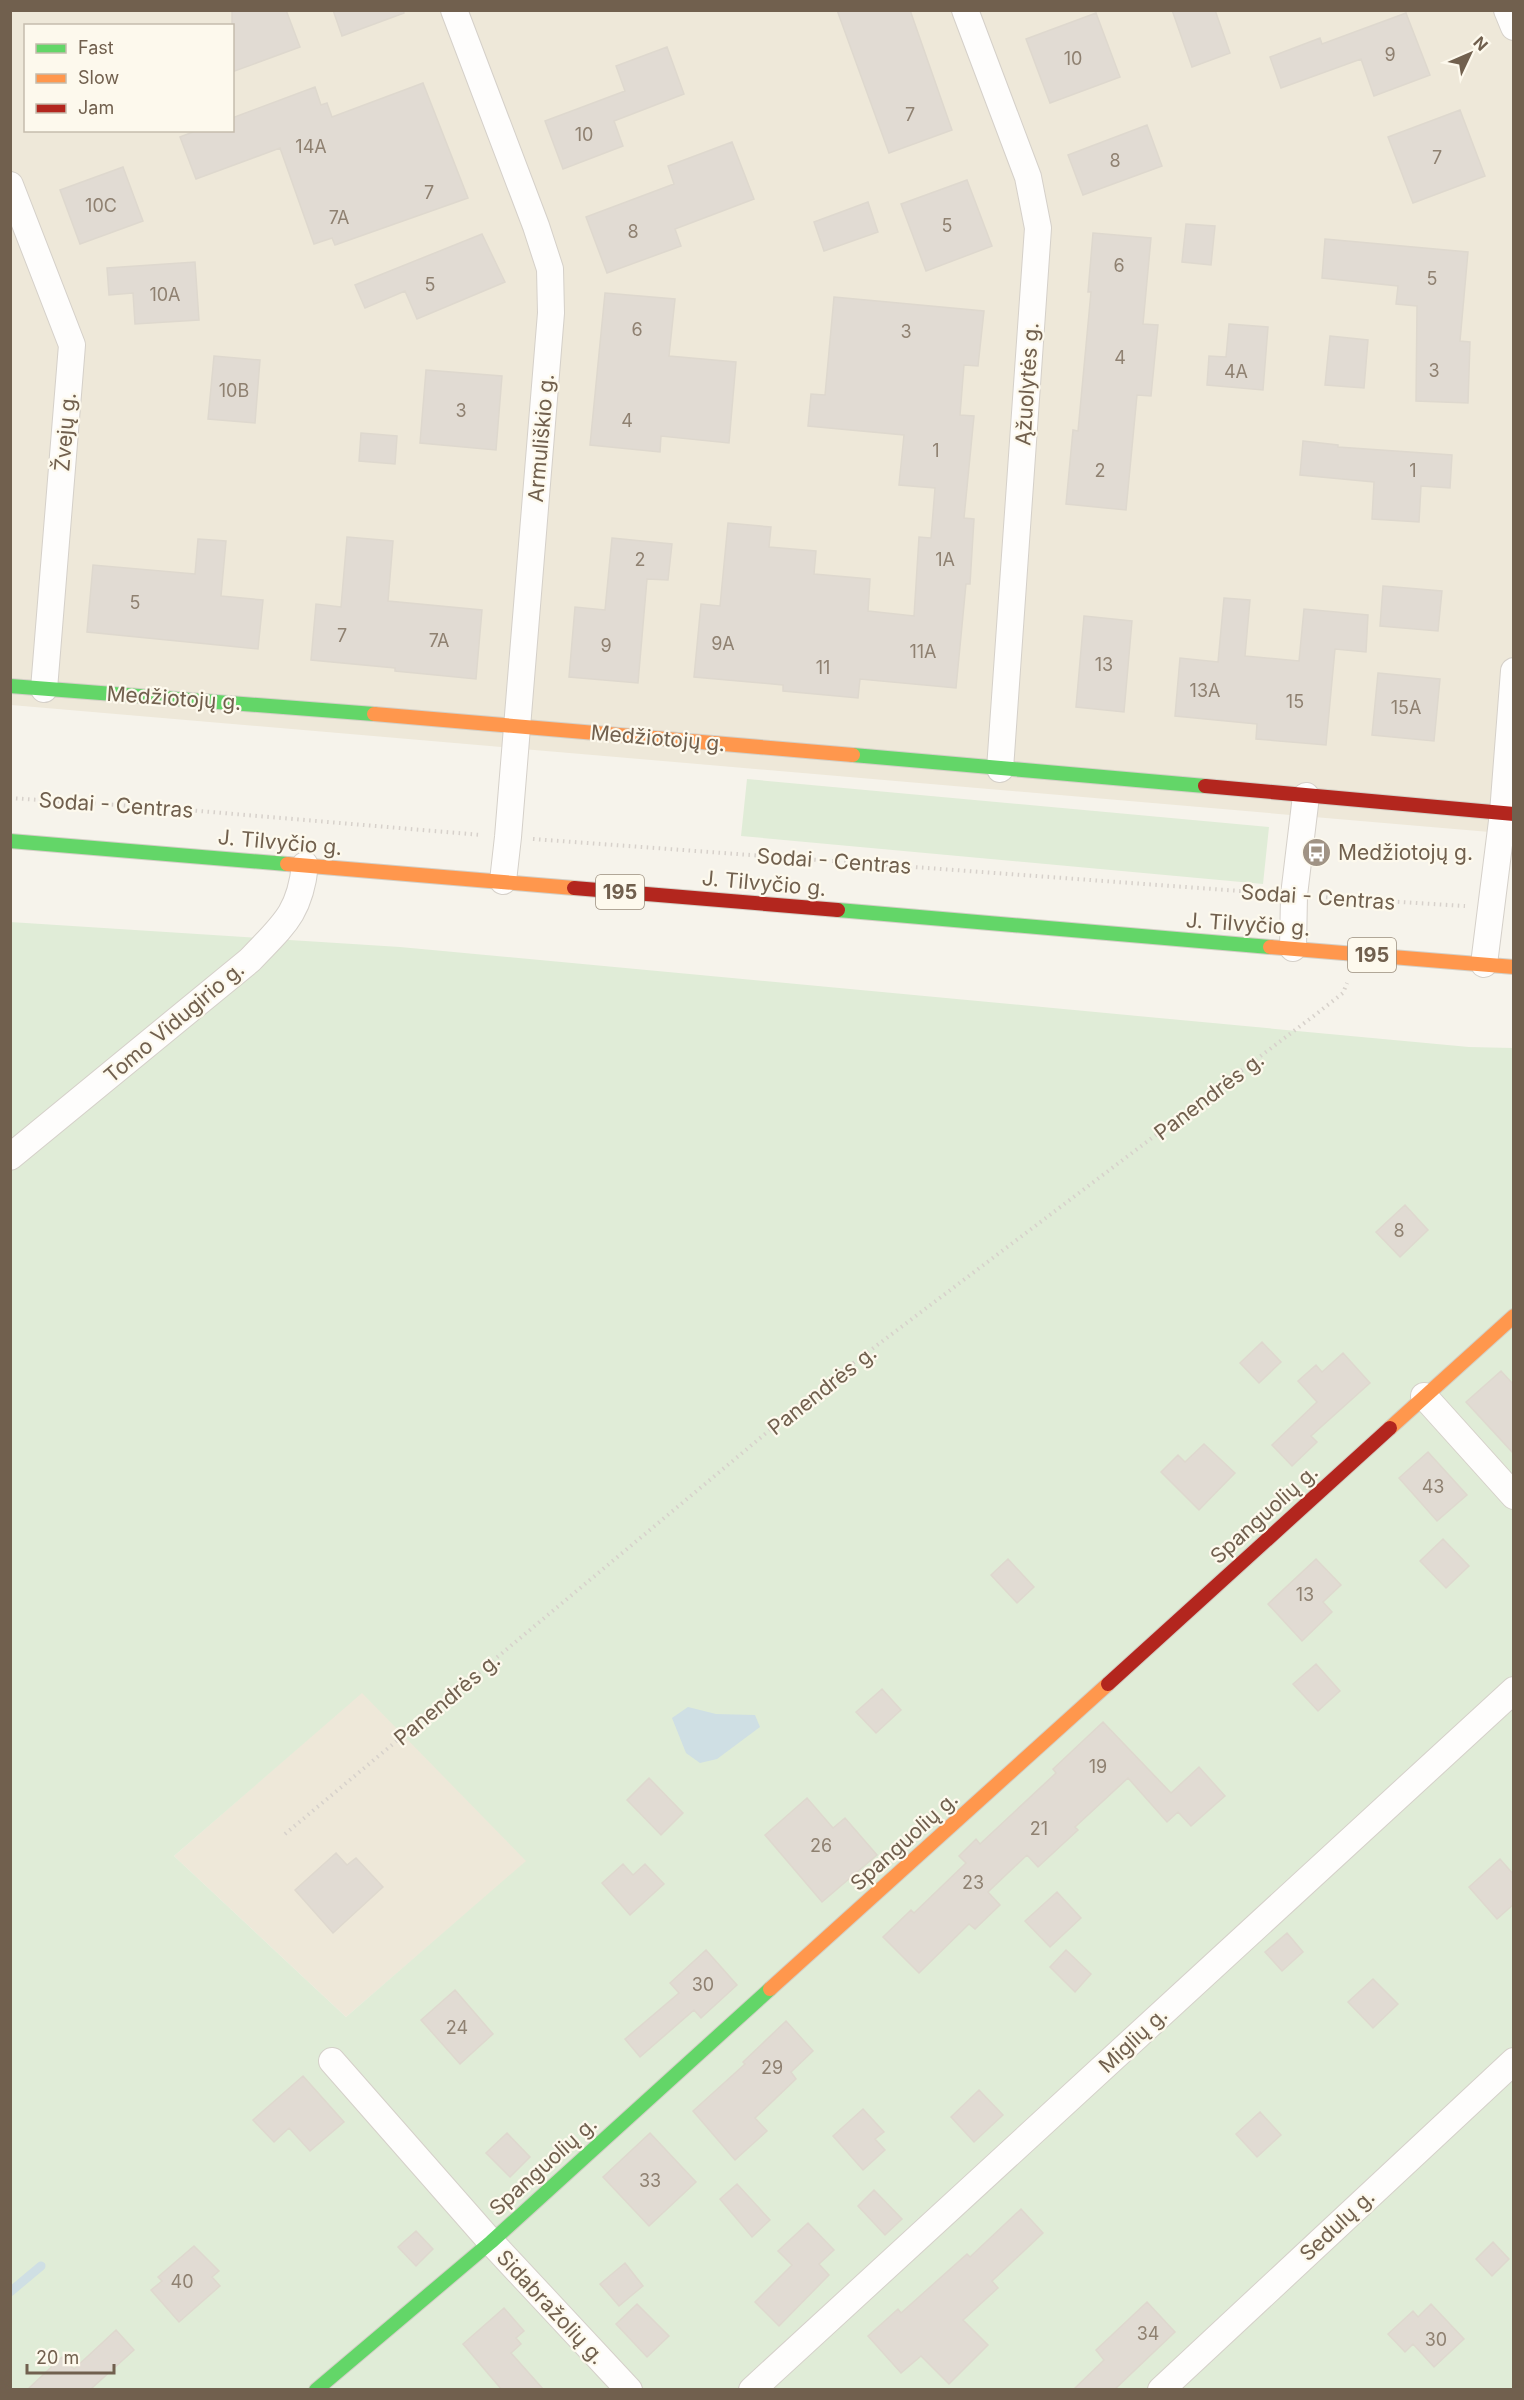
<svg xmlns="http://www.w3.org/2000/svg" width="1524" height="2400" viewBox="0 0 1524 2400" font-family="Inter,sans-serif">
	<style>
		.residential { fill: #eee8d9; fill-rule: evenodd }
		.green { fill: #e0ecd7; fill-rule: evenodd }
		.water { fill: #cfdfe4 }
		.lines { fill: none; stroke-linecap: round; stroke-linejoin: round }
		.stream { stroke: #cfdfe4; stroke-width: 9 }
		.building { fill: #e1dbd3; stroke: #ded8ce; stroke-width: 1.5 }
		.street-casing { stroke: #d5d0c9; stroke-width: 28 }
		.fast-casing { stroke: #d3cfc6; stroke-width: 16 }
		.slow-casing { stroke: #d3cfc6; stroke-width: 16 }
		.jam-casing { stroke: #d3cfc6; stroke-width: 16 }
		.path { stroke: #d7d1cb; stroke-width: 4; stroke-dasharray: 1.5 4.5; stroke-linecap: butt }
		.street { stroke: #fefdfc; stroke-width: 26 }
		.fast { stroke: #63d668; stroke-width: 14 }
		.slow { stroke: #ff974d; stroke-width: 14 }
		.jam { stroke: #b3261e; stroke-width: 14 }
		.labels { text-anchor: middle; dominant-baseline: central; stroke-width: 4.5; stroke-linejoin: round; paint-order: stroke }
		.number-label { font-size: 18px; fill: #8f8171 }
		.shield { fill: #fdf9ed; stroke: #9b8e7e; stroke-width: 1.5 }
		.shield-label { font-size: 20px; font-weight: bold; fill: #71604e }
		.street-label { font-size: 21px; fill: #71604e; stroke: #fdf9ed }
		.poi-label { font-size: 21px; fill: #71604e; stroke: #fdf9ed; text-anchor: start }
	</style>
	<rect width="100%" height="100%" fill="#f6f3eb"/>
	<path class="residential" d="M 10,11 L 1513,11 L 1513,834 L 11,705 ZM 26,26 L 232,26 L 232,130 L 26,130 Z
		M 362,1692 L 527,1861 L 346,2017 L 174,1856 Z"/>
	<path class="green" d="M 747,779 L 1269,827 L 1263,884 L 741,836 Z
		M 10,922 L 400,947 L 1469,1047 L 1513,1048 L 1513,2389 L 11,2389 ZM 362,1693 L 526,1861 L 346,2017 L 174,1856 Z"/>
	<path class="water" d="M 688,1707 L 716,1714 L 755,1715 L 760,1727 L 717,1759 L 700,1763 L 686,1753 L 672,1718 Z"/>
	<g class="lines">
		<path class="stream" d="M 10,2292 L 41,2266"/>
	</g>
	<path class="building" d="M 232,10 L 286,10 L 300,47 L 232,72 Z
		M 333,10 L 403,10 L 404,13 L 342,36 Z
		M 837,10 L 910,10 L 952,130 L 889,153 Z
		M 1172,10 L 1215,10 L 1230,53 L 1192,67 Z
		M 1096,13 L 1120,77 L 1050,103 L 1026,39 Z
		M 1406,13 L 1430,75 L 1374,96 L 1361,59 L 1281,88 L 1270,57 L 1320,38 L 1322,44 Z
		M 667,47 L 684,94 L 614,121 L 623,146 L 563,169 L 545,121 L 625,91 L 616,66 Z
		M 423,83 L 468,198 L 335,245 L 332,238 L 314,244 L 280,148 L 196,179 L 180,137 L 198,130 L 232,130 L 232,118 L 315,87 L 321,105 L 327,103 L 332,117 Z
		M 1460,110 L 1485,176 L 1413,203 L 1388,137 Z
		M 1147,125 L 1162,166 L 1083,195 L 1068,155 Z
		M 732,142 L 754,199 L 675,229 L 681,246 L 607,273 L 586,217 L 674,184 L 668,166 Z
		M 123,167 L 143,221 L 80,244 L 60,190 Z
		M 967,180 L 992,246 L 926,271 L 901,204 Z
		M 868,202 L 878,232 L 824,251 L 814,222 Z
		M 1186,224 L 1215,226 L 1211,265 L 1182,262 Z
		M 1093,233 L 1151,238 L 1143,324 L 1158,325 L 1151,396 L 1137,395 L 1126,510 L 1066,504 L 1073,430 L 1078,431 L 1091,292 L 1088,292 Z
		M 482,234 L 505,282 L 417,319 L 405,291 L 365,308 L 355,285 Z
		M 1325,239 L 1468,252 L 1460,341 L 1470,342 L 1468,403 L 1416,401 L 1417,306 L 1396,304 L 1398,286 L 1322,278 Z
		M 195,262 L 199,320 L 135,324 L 133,293 L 109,295 L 107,268 Z
		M 605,293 L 675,299 L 669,356 L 736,362 L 729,443 L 661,436 L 660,452 L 590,445 Z
		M 834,297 L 984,311 L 978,366 L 964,365 L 960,415 L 974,416 L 964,518 L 974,519 L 970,584 L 966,584 L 956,688 L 860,679 L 858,698 L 783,691 L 783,685 L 694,677 L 701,604 L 720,606 L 728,523 L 771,527 L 769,547 L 816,551 L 814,574 L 870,579 L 868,611 L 914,616 L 919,537 L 931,538 L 935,488 L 899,485 L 904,435 L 808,426 L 811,394 L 825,395 Z
		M 1229,324 L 1268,327 L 1263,390 L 1207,385 L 1209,356 L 1226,357 Z
		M 1330,336 L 1368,340 L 1364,388 L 1325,385 Z
		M 214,356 L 260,360 L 255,423 L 208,419 Z
		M 426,370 L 502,376 L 496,450 L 420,443 Z
		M 361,433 L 397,436 L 395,464 L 359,461 Z
		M 1303,441 L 1338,445 L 1338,447 L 1452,455 L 1450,488 L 1421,486 L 1419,522 L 1372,519 L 1374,482 L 1300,475 Z
		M 347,537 L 393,541 L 388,601 L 482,610 L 476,679 L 395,671 L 395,668 L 311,660 L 316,604 L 341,607 Z
		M 612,538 L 672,544 L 668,580 L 647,579 L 638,683 L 569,677 L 575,607 L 605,610 Z
		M 198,539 L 226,541 L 221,596 L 263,600 L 258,649 L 87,632 L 93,565 L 195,574 Z
		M 1383,586 L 1442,591 L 1438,631 L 1380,626 Z
		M 1224,598 L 1250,600 L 1245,656 L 1299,661 L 1304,609 L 1368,615 L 1366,652 L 1335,649 L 1326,745 L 1256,739 L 1257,724 L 1175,716 L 1180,658 L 1218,662 Z
		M 1084,616 L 1132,621 L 1124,712 L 1076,707 Z
		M 1378,673 L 1440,679 L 1434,741 L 1372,735 Z
		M 1405,1205 L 1428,1230 L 1400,1257 L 1376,1232 Z
		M 1262,1342 L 1281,1362 L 1259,1383 L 1240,1363 Z
		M 1343,1353 L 1370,1383 L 1311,1436 L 1317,1442 L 1292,1466 L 1272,1445 L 1317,1402 L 1298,1381 L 1316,1365 L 1322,1372 Z
		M 1501,1371 L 1514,1385 L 1514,1454 L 1466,1402 Z
		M 1204,1444 L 1235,1473 L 1199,1510 L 1161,1472 L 1178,1455 L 1185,1462 Z
		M 1428,1452 L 1467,1495 L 1437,1521 L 1399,1478 Z
		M 1443,1539 L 1469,1566 L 1446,1588 L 1420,1561 Z
		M 1008,1559 L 1034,1587 L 1017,1603 L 991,1575 Z
		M 1316,1559 L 1341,1585 L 1323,1602 L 1332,1612 L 1302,1641 L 1268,1604 Z
		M 1316,1664 L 1340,1691 L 1318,1711 L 1293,1684 Z
		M 882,1689 L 901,1710 L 876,1733 L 856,1712 Z
		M 1103,1722 L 1171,1793 L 1199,1767 L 1225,1796 L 1191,1826 L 1178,1812 L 1167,1822 L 1128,1778 L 1075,1827 L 1078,1830 L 1038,1867 L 1027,1855 L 988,1892 L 1000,1905 L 975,1929 L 969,1924 L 919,1973 L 883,1937 L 911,1910 L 914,1913 L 966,1863 L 959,1856 L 976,1839 L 980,1844 L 1056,1773 L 1053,1769 Z
		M 649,1778 L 683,1813 L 661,1835 L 627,1800 Z
		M 807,1798 L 833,1828 L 845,1818 L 877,1855 L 822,1902 L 765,1835 Z
		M 336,1853 L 347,1865 L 356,1858 L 383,1887 L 333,1933 L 295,1890 Z
		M 1500,1859 L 1514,1875 L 1514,1904 L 1497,1919 L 1469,1887 Z
		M 623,1864 L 633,1875 L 645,1864 L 664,1884 L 630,1915 L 602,1883 Z
		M 1057,1892 L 1081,1918 L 1050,1947 L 1025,1921 Z
		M 1287,1933 L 1303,1952 L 1282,1971 L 1265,1952 Z
		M 706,1950 L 737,1985 L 701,2018 L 694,2010 L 640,2057 L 625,2039 L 679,1993 L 670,1983 Z
		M 1066,1950 L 1091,1974 L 1075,1992 L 1050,1967 Z
		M 1373,1979 L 1398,2004 L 1373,2028 L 1348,2002 Z
		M 455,1990 L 493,2034 L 460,2064 L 421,2020 Z
		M 786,2021 L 813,2051 L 791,2072 L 796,2079 L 755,2118 L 767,2131 L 735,2160 L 693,2111 L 745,2064 L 743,2062 Z
		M 303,2076 L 344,2122 L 310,2151 L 289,2128 L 274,2142 L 253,2120 Z
		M 979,2090 L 1003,2115 L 974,2142 L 951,2117 Z
		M 863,2109 L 884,2132 L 875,2139 L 885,2150 L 863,2170 L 833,2136 Z
		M 1260,2112 L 1281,2135 L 1257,2157 L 1236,2134 Z
		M 507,2133 L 530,2157 L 510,2177 L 486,2153 Z
		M 650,2133 L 696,2182 L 649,2226 L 603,2177 Z
		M 737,2184 L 770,2220 L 752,2237 L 720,2199 Z
		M 874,2190 L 902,2219 L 885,2235 L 858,2206 Z
		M 1021,2209 L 1043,2233 L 992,2281 L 998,2288 L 963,2320 L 988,2345 L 949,2384 L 921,2356 L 901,2373 L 868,2336 L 898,2309 L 901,2313 L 967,2254 L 970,2257 Z
		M 808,2223 L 834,2250 L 819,2264 L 829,2275 L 779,2326 L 755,2302 L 792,2265 L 778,2251 Z
		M 416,2231 L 433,2249 L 416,2266 L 398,2247 Z
		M 1493,2242 L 1509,2259 L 1492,2276 L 1476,2259 Z
		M 194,2246 L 219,2271 L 212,2277 L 220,2286 L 179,2322 L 151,2290 L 162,2281 L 158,2277 Z
		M 625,2263 L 643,2286 L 619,2306 L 600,2284 Z
		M 1147,2302 L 1175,2332 L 1114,2390 L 1073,2390 L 1104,2360 L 1096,2350 Z
		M 637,2304 L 669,2336 L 647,2357 L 616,2324 Z
		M 1431,2304 L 1464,2339 L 1434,2367 L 1413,2344 L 1405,2352 L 1388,2334 L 1413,2311 L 1418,2317 Z
		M 504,2308 L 524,2331 L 516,2338 L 521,2344 L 511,2353 L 544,2390 L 502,2390 L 463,2344 Z
		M 116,2330 L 134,2350 L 92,2388 L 93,2390 L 27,2390 L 62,2357 L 74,2369 Z"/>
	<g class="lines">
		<defs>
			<path id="street" d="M 454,10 L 536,226 L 550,269 L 551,313 L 508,837 L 503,881
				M 965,10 L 1028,177 L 1038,228 L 1000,769
				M 1507,10 L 1514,27
				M 10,185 L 72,345 L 44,689
				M 1293,948 L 1294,895 L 1306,796
				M 1484,964 L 1503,813 L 1514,671
				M 10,1157 L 250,960 C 282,926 300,914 305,865
				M 1424,1396 L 1514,1496
				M 332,2061 L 491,2242 L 629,2390
				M 752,2390 L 1514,1690
				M 1161,2390 L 1514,2061"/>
			<path id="fast" d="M 10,686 L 374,714
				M 853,755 L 1205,786
				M 10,841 L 287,864
				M 838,910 L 1270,947
				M 316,2390 L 491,2242 L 770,1989"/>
			<path id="slow" d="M 374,714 L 853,755
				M 287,864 L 574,888
				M 1270,947 L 1514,967
				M 1390,1428 L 1514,1316
				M 770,1989 L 1108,1684"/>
			<path id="jam" d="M 1205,786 L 1514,814
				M 574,888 L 838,910
				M 1108,1684 L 1390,1428"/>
		</defs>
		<use href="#street" class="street-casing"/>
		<use href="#fast" class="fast-casing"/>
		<use href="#slow" class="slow-casing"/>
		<use href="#jam" class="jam-casing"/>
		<path class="path" d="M 10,798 L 164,808 L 481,835
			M 533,839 L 1267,893
			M 1320,897 L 1465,906
			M 285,1834 L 819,1389 L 1315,1015 L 1343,993 L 1347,983"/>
		<use href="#street" class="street"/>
		<use href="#fast" class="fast"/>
		<use href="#slow" class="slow"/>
		<use href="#jam" class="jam"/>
	</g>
	<defs>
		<symbol id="bus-disc" viewBox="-11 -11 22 22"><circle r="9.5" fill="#a09385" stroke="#fdf9ed"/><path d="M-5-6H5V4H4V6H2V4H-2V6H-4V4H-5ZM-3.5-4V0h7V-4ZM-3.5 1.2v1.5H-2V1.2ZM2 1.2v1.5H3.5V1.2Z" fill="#fff"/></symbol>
	</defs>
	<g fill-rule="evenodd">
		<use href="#bus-disc" x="1300" y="836" width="33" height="33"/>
	</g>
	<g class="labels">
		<g class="number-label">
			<text x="1390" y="54">9</text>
			<text x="1073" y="58">10</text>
			<text x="910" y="114">7</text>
			<text x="584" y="134">10</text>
			<text x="311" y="146">14A</text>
			<text x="1437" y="157">7</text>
			<text x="1115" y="160">8</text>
			<text x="429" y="192">7</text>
			<text x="101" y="205">10C</text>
			<text x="339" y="217">7A</text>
			<text x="947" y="225">5</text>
			<text x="633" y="231">8</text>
			<text x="1119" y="265">6</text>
			<text x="1432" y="278">5</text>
			<text x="430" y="284">5</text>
			<text x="165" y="294">10A</text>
			<text x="637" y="329">6</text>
			<text x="906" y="331">3</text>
			<text x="1120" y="357">4</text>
			<text x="1434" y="370">3</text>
			<text x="1236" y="371">4A</text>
			<text x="234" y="390">10B</text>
			<text x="461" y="410">3</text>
			<text x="627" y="420">4</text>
			<text x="936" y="450">1</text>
			<text x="1100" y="470">2</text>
			<text x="1413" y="470">1</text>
			<text x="640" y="559">2</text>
			<text x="945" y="559">1A</text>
			<text x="135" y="602">5</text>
			<text x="342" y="635">7</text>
			<text x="439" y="640">7A</text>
			<text x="723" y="643">9A</text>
			<text x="606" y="645">9</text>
			<text x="923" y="651">11A</text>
			<text x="1104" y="664">13</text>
			<text x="823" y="667">11</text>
			<text x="1205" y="690">13A</text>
			<text x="1295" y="701">15</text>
			<text x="1406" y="707">15A</text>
			<text x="1399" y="1230">8</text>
			<text x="1433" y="1486">43</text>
			<text x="1305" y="1594">13</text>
			<text x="1098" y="1766">19</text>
			<text x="1039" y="1828">21</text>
			<text x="821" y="1845">26</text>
			<text x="973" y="1882">23</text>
			<text x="703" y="1984">30</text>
			<text x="457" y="2027">24</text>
			<text x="772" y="2067">29</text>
			<text x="650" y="2180">33</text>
			<text x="182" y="2281">40</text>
			<text x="1148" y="2333">34</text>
			<text x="1436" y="2339">30</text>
		</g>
		<g class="shield">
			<rect x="596" y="875" width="48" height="34" rx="4.5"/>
			<rect x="1348" y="938" width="48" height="34" rx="4.5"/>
		</g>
		<g class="shield-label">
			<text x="620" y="892">195</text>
			<text x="1372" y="955">195</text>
		</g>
		<g class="street-label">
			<text transform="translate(1027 384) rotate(-86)">Ąžuolytės g.</text>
			<text transform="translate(65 432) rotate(-85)">Žvejų g.</text>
			<text transform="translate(541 438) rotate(-85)">Armuliškio g.</text>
			<text transform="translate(174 698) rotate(4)">Medžiotojų g.</text>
			<text transform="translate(658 738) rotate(5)">Medžiotojų g.</text>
			<text transform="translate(116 805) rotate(4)">Sodai - Centras</text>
			<text transform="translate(280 842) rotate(5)">J. Tilvyčio g.</text>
			<text transform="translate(834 861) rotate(4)">Sodai - Centras</text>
			<text transform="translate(764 883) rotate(5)">J. Tilvyčio g.</text>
			<text transform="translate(1318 897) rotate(4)">Sodai - Centras</text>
			<text transform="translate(1248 924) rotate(4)">J. Tilvyčio g.</text>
			<text transform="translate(174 1022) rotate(-40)">Tomo Vidugirio g.</text>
			<text transform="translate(1209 1096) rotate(-37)">Panendrės g.</text>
			<text transform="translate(822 1390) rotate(-38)">Panendrės g.</text>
			<text transform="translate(1264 1514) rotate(-42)">Spanguolių g.</text>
			<text transform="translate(447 1699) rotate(-40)">Panendrės g.</text>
			<text transform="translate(904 1841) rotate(-42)">Spanguolių g.</text>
			<text transform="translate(1133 2040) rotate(-43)">Miglių g.</text>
			<text transform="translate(543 2166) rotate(-42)">Spanguolių g.</text>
			<text transform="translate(1337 2225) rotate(-43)">Sedulų g.</text>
			<text transform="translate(551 2307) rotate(47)">Sidabražolių g.</text>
		</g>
		<g class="poi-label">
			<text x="1338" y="852">Medžiotojų g.</text>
		</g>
	</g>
	<rect width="1524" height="2400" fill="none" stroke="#71604e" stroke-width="24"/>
	<rect x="24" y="24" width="210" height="108" fill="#fdf9ed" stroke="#c5bcad" stroke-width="1.5"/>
	<rect x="36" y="44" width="30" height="9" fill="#63d668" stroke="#c5bcad" stroke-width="1.5"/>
	<text x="78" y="54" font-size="18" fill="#71604e">Fast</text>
	<rect x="36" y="74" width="30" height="9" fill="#ff974d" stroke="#c5bcad" stroke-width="1.5"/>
	<text x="78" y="84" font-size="18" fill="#71604e">Slow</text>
	<rect x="36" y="104" width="30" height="9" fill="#b3261e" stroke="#c5bcad" stroke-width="1.5"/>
	<text x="78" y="114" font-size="18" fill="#71604e">Jam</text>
	<g transform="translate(1470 54) rotate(46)" stroke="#fdf9ed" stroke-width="4.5" paint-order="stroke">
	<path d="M0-4.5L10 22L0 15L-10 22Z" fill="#71604e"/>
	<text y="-9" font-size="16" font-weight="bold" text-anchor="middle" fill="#71604e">N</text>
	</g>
	<path d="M27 2364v9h87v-9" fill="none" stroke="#71604e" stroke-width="3"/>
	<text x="36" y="2364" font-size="18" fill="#71604e" stroke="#fdf9ed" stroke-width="4.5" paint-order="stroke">20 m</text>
</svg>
